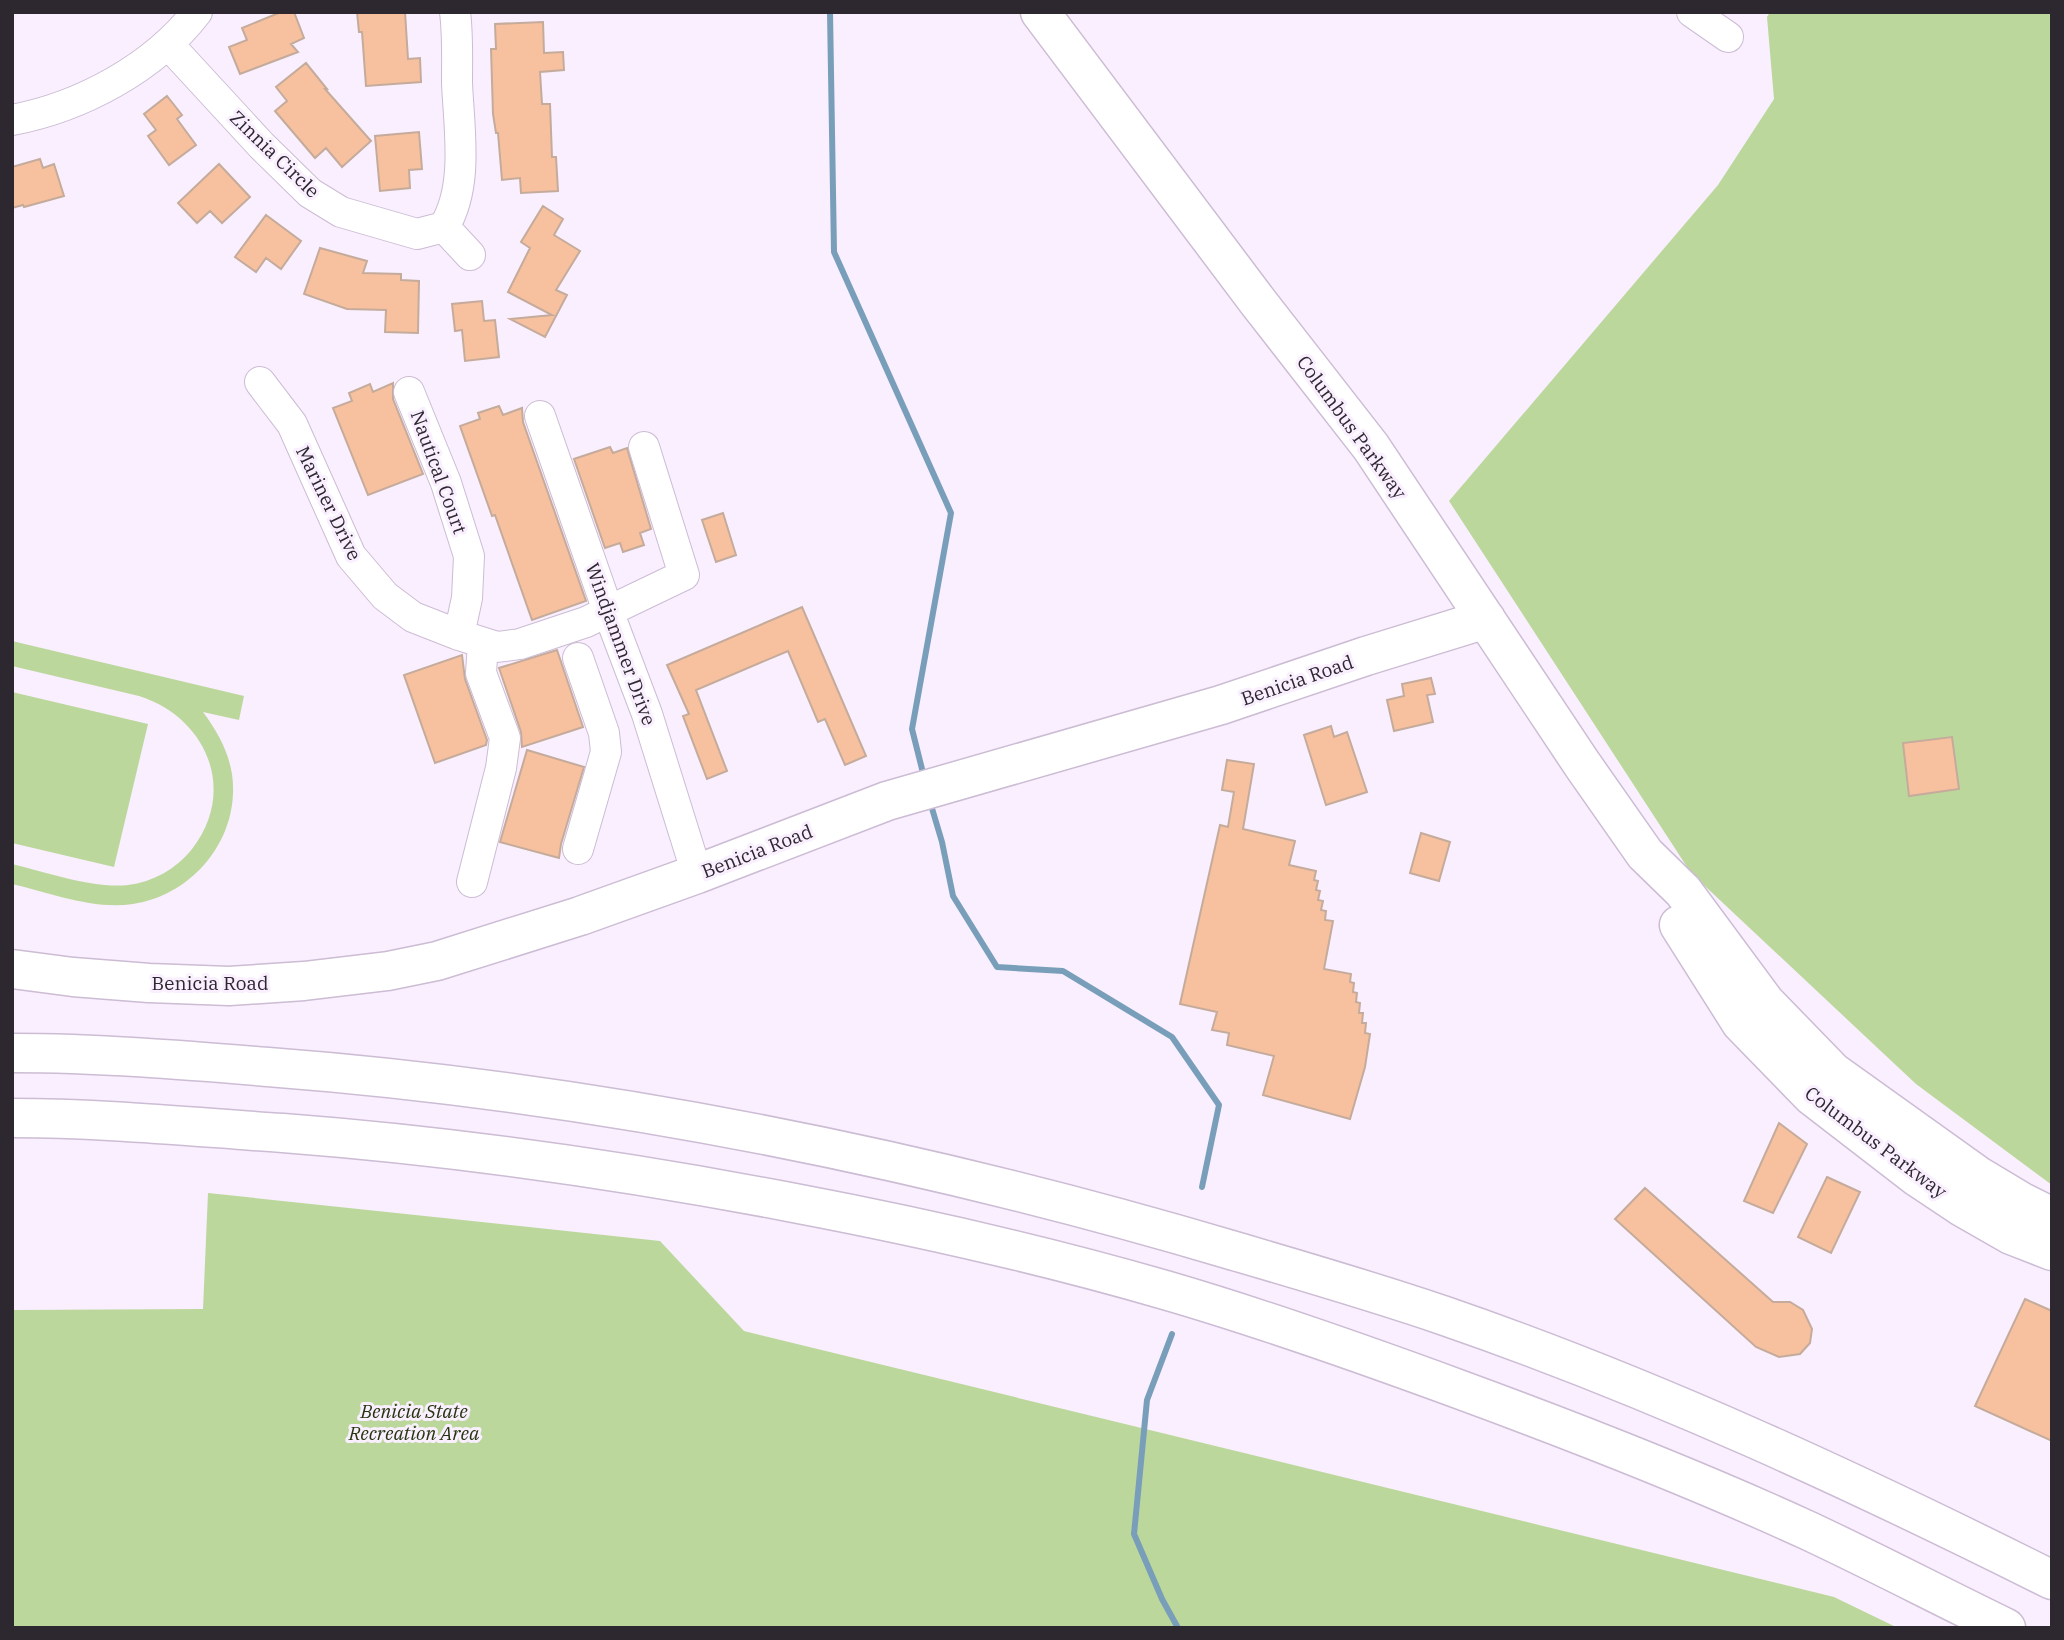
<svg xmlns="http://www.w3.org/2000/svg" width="2064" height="1640" viewBox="0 0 2064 1640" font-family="'IBM Plex Serif',serif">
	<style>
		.green { fill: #bcd79c }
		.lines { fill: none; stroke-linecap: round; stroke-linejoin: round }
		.stream { stroke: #789eba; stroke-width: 6 }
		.building { fill: #f7c19f; stroke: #c5ab9b; stroke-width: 2 }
		.minor-casing { stroke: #ccbcd4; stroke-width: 32 }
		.major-casing { stroke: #ccbcd4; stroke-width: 41 }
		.highway-casing { stroke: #ccbcd4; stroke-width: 41 }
		.minor { stroke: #fff; stroke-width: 30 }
		.major { stroke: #fff; stroke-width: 38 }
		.highway { stroke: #fff; stroke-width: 38 }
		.labels { text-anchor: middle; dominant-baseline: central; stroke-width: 6; stroke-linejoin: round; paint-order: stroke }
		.street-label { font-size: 19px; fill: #2d2730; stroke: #f9effe }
		.park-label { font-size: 19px; font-style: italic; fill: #25340e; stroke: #f9effe }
	</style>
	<rect width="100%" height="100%" fill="#f9effe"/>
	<path class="green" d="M 1770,12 L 2052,12 L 2052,1185 L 1916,1084 L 1691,873 L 1449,501 L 1718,185 L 1774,99 L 1767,17 Z
		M 12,641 L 244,696 L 239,720 L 203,712 C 217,731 228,750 232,774 C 241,837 194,895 133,904 C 93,910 50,893 12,884 L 12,864 C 46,872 94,889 128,885 C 153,882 176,869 192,849 C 238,790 206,717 139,696 L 12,666 Z
		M 12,692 L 148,724 L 114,867 L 12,843 Z
		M 208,1193 L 660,1241 L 744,1331 L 1834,1597 L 1898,1628 L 12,1628 L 12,1310 L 203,1309 Z"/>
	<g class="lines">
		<path class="stream" d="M 830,12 L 834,252 L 951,513 L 912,729 L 923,773
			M 931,805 L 942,842 L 953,896 L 997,967 L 1063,971 L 1172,1037 L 1219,1105 L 1202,1187
			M 1172,1334 L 1147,1400 L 1134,1534 L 1162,1599 L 1178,1628"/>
	</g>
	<path class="building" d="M 281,12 L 294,12 L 304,38 L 291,44 L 298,52 L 240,74 L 229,47 L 247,40 L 242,28 Z
		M 357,12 L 405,12 L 408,59 L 420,58 L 421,82 L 366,86 L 362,32 L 359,32 Z
		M 543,22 L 544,53 L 563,52 L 564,70 L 540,72 L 542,104 L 550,104 L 552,157 L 556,157 L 558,191 L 521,193 L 520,178 L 502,180 L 498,133 L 496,133 L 493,114 L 491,49 L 496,49 L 495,24 Z
		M 306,63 L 327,89 L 325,89 L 371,141 L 342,167 L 326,148 L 315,158 L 275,111 L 287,101 L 276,87 Z
		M 167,96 L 182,115 L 177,119 L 196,145 L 169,165 L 148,136 L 156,130 L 144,114 Z
		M 419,132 L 422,169 L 409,170 L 410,188 L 380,191 L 375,136 Z
		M 40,159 L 43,168 L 54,164 L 64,196 L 24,207 L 23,205 L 12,208 L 12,167 Z
		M 219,164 L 250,197 L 222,223 L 210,211 L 197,223 L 178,203 Z
		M 543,206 L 563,219 L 554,235 L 580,251 L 556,290 L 567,295 L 545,337 L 510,319 L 552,315 L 508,292 L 530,248 L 521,242 Z
		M 266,215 L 301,241 L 281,269 L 266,258 L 256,272 L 235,257 Z
		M 320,248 L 367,261 L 363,273 L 401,274 L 401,280 L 419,281 L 418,333 L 385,332 L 386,310 L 347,309 L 304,294 Z
		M 482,301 L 484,321 L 495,320 L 499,357 L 465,361 L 462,330 L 455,331 L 452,304 Z
		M 393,383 L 393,399 L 423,474 L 368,495 L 333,408 L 352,401 L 349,393 L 370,384 L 373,392 Z
		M 499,406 L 503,415 L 522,408 L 523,422 L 586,601 L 532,620 L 495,515 L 492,516 L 460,426 L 480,419 L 478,413 Z
		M 610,447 L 613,453 L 627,448 L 651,529 L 640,533 L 644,545 L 623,552 L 620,543 L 605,548 L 574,459 Z
		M 723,513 L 736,555 L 716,562 L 702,520 Z
		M 802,607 L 866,756 L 845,765 L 825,719 L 818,722 L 788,651 L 696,690 L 727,771 L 707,779 L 683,716 L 689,714 L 667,665 Z
		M 557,650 L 583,727 L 522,747 L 521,732 L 499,668 Z
		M 462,655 L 465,679 L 487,740 L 486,745 L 435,763 L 404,675 Z
		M 1431,678 L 1435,694 L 1427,695 L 1433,722 L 1394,731 L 1387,700 L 1404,696 L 1402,684 Z
		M 1331,726 L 1334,737 L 1347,732 L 1367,792 L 1326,805 L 1304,735 Z
		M 1952,737 L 1959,789 L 1909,796 L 1903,743 Z
		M 527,750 L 584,767 L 561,844 L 559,858 L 500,842 Z
		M 1227,760 L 1254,764 L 1243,829 L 1295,841 L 1289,865 L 1316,871 L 1314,880 L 1318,881 L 1316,890 L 1320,891 L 1318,900 L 1323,901 L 1321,910 L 1326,911 L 1325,920 L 1333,921 L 1324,969 L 1351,974 L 1350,982 L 1354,983 L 1353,992 L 1357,993 L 1356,1002 L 1360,1003 L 1359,1013 L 1363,1013 L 1362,1023 L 1366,1023 L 1365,1033 L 1370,1034 L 1365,1067 L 1350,1119 L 1263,1095 L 1274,1056 L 1227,1045 L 1229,1033 L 1212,1030 L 1217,1012 L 1180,1004 L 1220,825 L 1228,827 L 1234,792 L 1222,790 Z
		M 1421,833 L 1450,842 L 1439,881 L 1410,873 Z
		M 1779,1123 L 1807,1144 L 1773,1213 L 1744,1201 Z
		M 1827,1177 L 1860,1192 L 1831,1253 L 1798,1237 Z
		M 1645,1188 L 1773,1302 L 1790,1302 L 1803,1310 L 1812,1329 L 1810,1343 L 1800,1354 L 1779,1357 L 1756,1347 L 1615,1219 Z
		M 2025,1299 L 2052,1311 L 2052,1441 L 1975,1406 Z"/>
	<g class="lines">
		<defs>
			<path id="minor" d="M 1692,12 L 1728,37
				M 168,44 L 262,146 L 310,193 L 341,212 L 417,234 L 444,227 C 469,186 459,129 457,83 C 457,60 458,35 455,12
				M 12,120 C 81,107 154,68 197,12
				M 444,227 L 470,255
				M 260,382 L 292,424 L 351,556 L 385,596 L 413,617 L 459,635 L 497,647 L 520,644 L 586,622 L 684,575 L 644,447
				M 409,392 L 446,483 L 469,556 L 467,598 L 459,635
				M 540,416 L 608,611 L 647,714 L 697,874
				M 578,658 L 604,733 L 606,752 L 578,849
				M 472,882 L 501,768 L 505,738 L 481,673 L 483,643"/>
			<path id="major" d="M 1040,12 L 1258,302 L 1371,447 L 1582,764 L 1645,854 L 1683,891 L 1765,1002 L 1833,1072 L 1977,1175 L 2022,1202 L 2052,1217
				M 1679,925 L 1741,1023 L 1812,1096 L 1917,1177 L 1962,1207 L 2011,1235 L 2052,1251
				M 12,969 L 73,977 L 149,983 L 229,986 L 304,981 L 388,971 L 437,961 L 580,916 L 697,874 L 887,801 L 1221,705 L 1366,656 L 1486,619"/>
			<path id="highway" d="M 12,1053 C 97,1053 183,1060 268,1067 C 595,1092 917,1157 1231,1250 C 1303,1271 1375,1292 1445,1316 C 1654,1388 1854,1481 2052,1580
				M 12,1118 C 103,1118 193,1127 283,1133 C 453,1146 622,1170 789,1202 C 916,1226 1041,1254 1165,1290 C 1265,1319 1363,1354 1461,1390 C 1578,1433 1696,1479 1809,1531 C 1875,1562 1940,1596 2006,1628"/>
		</defs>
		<use href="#minor" class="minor-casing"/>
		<use href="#major" class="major-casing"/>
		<use href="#highway" class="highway-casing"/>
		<use href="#minor" class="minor"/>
		<use href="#major" class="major"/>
		<use href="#highway" class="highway"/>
	</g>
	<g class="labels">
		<g class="street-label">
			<text transform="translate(275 154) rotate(44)">Zinnia Circle</text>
			<text transform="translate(1352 427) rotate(54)">Columbus Parkway</text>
			<text transform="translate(439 472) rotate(70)">Nautical Court</text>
			<text transform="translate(329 503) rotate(64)">Mariner Drive</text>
			<text transform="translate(621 644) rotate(70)">Windjammer Drive</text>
			<text transform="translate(1297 680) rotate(-19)">Benicia Road</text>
			<text transform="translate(757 851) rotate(-21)">Benicia Road</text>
			<text x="210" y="983">Benicia Road</text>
			<text transform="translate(1876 1142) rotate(37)">Columbus Parkway</text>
		</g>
		<g class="park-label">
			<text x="414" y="1411">Benicia State<tspan x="414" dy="22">Recreation Area</tspan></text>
		</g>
	</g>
	<rect width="2064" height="1640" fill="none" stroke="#2d2730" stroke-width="28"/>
</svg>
